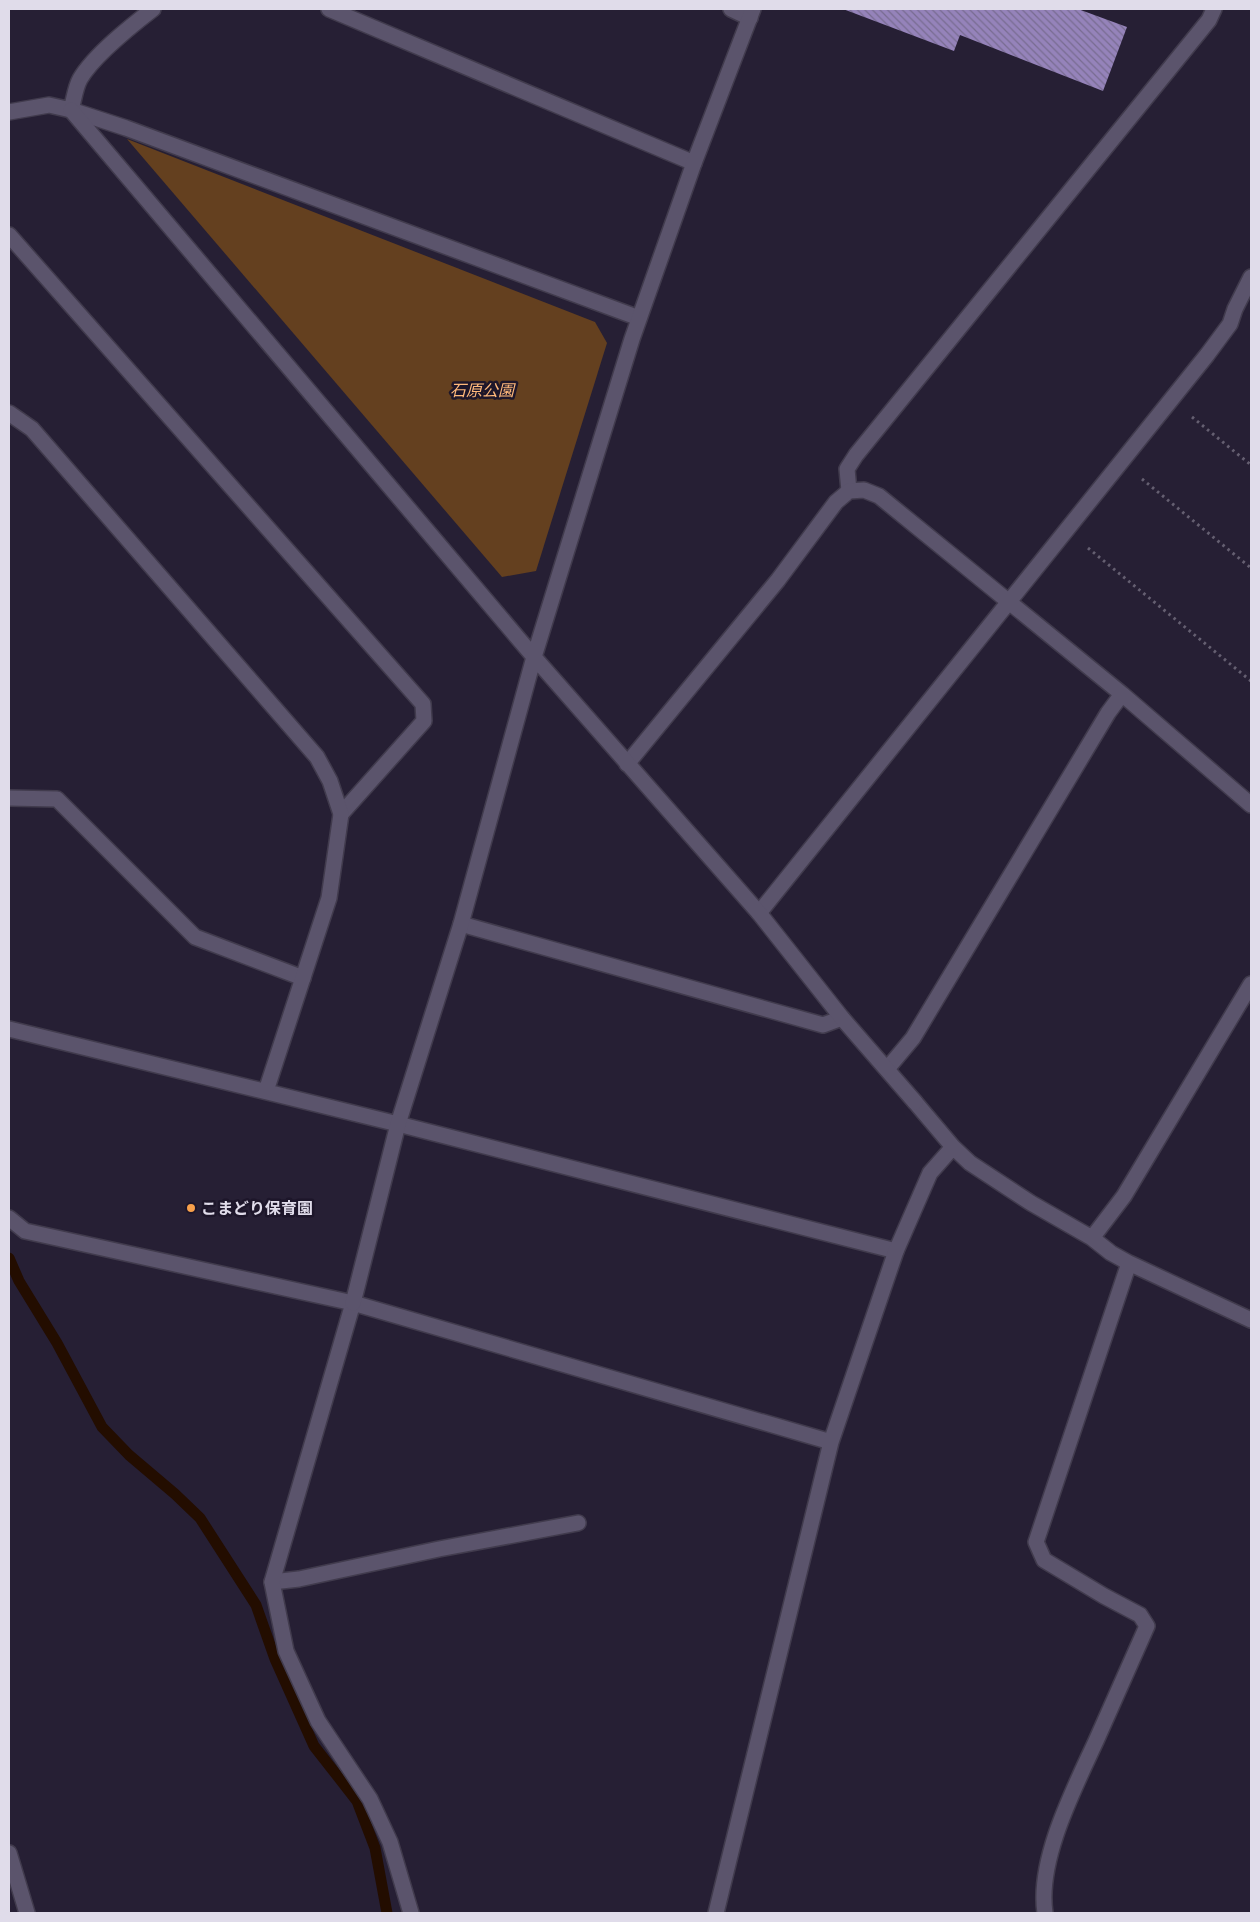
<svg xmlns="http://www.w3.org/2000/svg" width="1260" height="1922" viewBox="0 0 1260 1922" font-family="'IBM Plex Serif','Noto Sans JP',serif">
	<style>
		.green { fill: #64401f }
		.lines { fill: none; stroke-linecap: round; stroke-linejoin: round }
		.stream { stroke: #230d00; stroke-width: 11 }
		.building { fill: url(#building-back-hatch) }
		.lane-casing { stroke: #413b4d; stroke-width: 18 }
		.street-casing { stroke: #413b4d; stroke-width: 18 }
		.secondary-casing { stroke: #413b4d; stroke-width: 18 }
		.path { stroke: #655f71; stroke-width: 3; stroke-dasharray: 2.5 4; stroke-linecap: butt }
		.lane { stroke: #5b546c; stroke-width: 15 }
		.street { stroke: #5b546c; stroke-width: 15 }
		.secondary { stroke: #5b546c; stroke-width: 15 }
		.poi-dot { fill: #f8a04b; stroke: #1d162a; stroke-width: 2 }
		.labels { text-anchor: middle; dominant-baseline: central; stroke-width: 5; stroke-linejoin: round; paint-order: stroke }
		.park-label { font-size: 16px; font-style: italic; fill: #ffb97b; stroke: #1d162a }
		.poi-label { font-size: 16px; font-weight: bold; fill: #e0dcea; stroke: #1d162a; text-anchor: start }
	</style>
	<defs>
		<pattern id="building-back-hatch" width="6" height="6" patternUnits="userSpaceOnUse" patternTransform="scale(1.25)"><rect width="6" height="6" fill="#9583ba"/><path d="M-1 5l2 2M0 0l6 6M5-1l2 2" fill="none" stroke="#786c91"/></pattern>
	</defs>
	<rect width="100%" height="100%" fill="#261f34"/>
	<path class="green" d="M 127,139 L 595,322 L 607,343 L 536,571 L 502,577 Z"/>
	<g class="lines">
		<path class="stream" d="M 9,1258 L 19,1281 L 57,1343 L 102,1427 L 129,1455 L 175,1494 L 200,1518 L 256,1605 L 275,1659 L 314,1746 L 357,1801 L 375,1848 L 387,1913"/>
	</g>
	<path class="building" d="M 843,9 L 1078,9 L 1127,27 L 1103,91 L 960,35 L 954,51 Z"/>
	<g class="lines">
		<defs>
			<path id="lane" d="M 329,9 L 694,163
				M 731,9 L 750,18
				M 71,110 L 126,128 L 639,318
				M 9,235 L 423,704 L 424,721 L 341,814
				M 849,491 L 847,469 L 856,455 L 1209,20 L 1214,9
				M 9,798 L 57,799 L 195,937 L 303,978
				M 461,924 L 823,1025 L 842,1018
				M 398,1124 L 896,1251
				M 272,1582 L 299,1579 L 439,1549 L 578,1523"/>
			<path id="street" d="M 9,112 L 49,105 L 71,110 C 74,100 75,88 80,79 C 94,55 131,26 153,9
				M 9,413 L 32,429 L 317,757 L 330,781 L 341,814 L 329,898 L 266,1091
				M 627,764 L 778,580 L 836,502 L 849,491 L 864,490 L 879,496 L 1122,694 L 1251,805
				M 759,913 L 1207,355 L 1230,324 L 1235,309 L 1251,277
				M 9,1029 L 398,1124
				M 887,1069 L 913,1038 L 1108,713 L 1122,694
				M 915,1102 L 953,1147 L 970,1163 L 1031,1203 L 1092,1238 L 1111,1253 L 1129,1263 L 1251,1320
				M 9,1218 L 25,1231 L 353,1303 L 831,1442 L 896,1251 L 930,1173 L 953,1147
				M 1092,1238 L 1124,1196 L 1251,984
				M 353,1303 L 272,1582 L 286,1651 L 318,1721 L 370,1799 L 390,1842 L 411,1913
				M 9,1853 L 27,1913
				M 716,1913 L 831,1442
				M 1045,1913 C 1037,1860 1074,1789 1096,1741 C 1113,1703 1130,1665 1147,1626 L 1140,1615 L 1104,1596 L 1044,1560 L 1036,1542 L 1129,1263"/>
			<path id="secondary" d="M 71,110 L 534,657 L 759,913 L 842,1018 L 915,1102
				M 353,1303 L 398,1124 L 461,924 L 534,657 L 632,339 L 694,163 L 753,9"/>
		</defs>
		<use href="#lane" class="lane-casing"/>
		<use href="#street" class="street-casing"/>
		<use href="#secondary" class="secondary-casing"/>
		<path class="path" d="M 1192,417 L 1251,465
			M 1142,479 L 1251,568
			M 1088,548 L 1251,681"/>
		<use href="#lane" class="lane"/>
		<use href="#street" class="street"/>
		<use href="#secondary" class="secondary"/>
	</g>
	<circle class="poi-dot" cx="191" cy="1208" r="5"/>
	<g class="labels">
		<g class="park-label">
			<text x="482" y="390">石原公園</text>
		</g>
		<g class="poi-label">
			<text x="201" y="1208">こまどり保育園</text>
		</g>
	</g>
	<rect width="1260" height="1922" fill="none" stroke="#e0dcea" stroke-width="20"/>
</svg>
